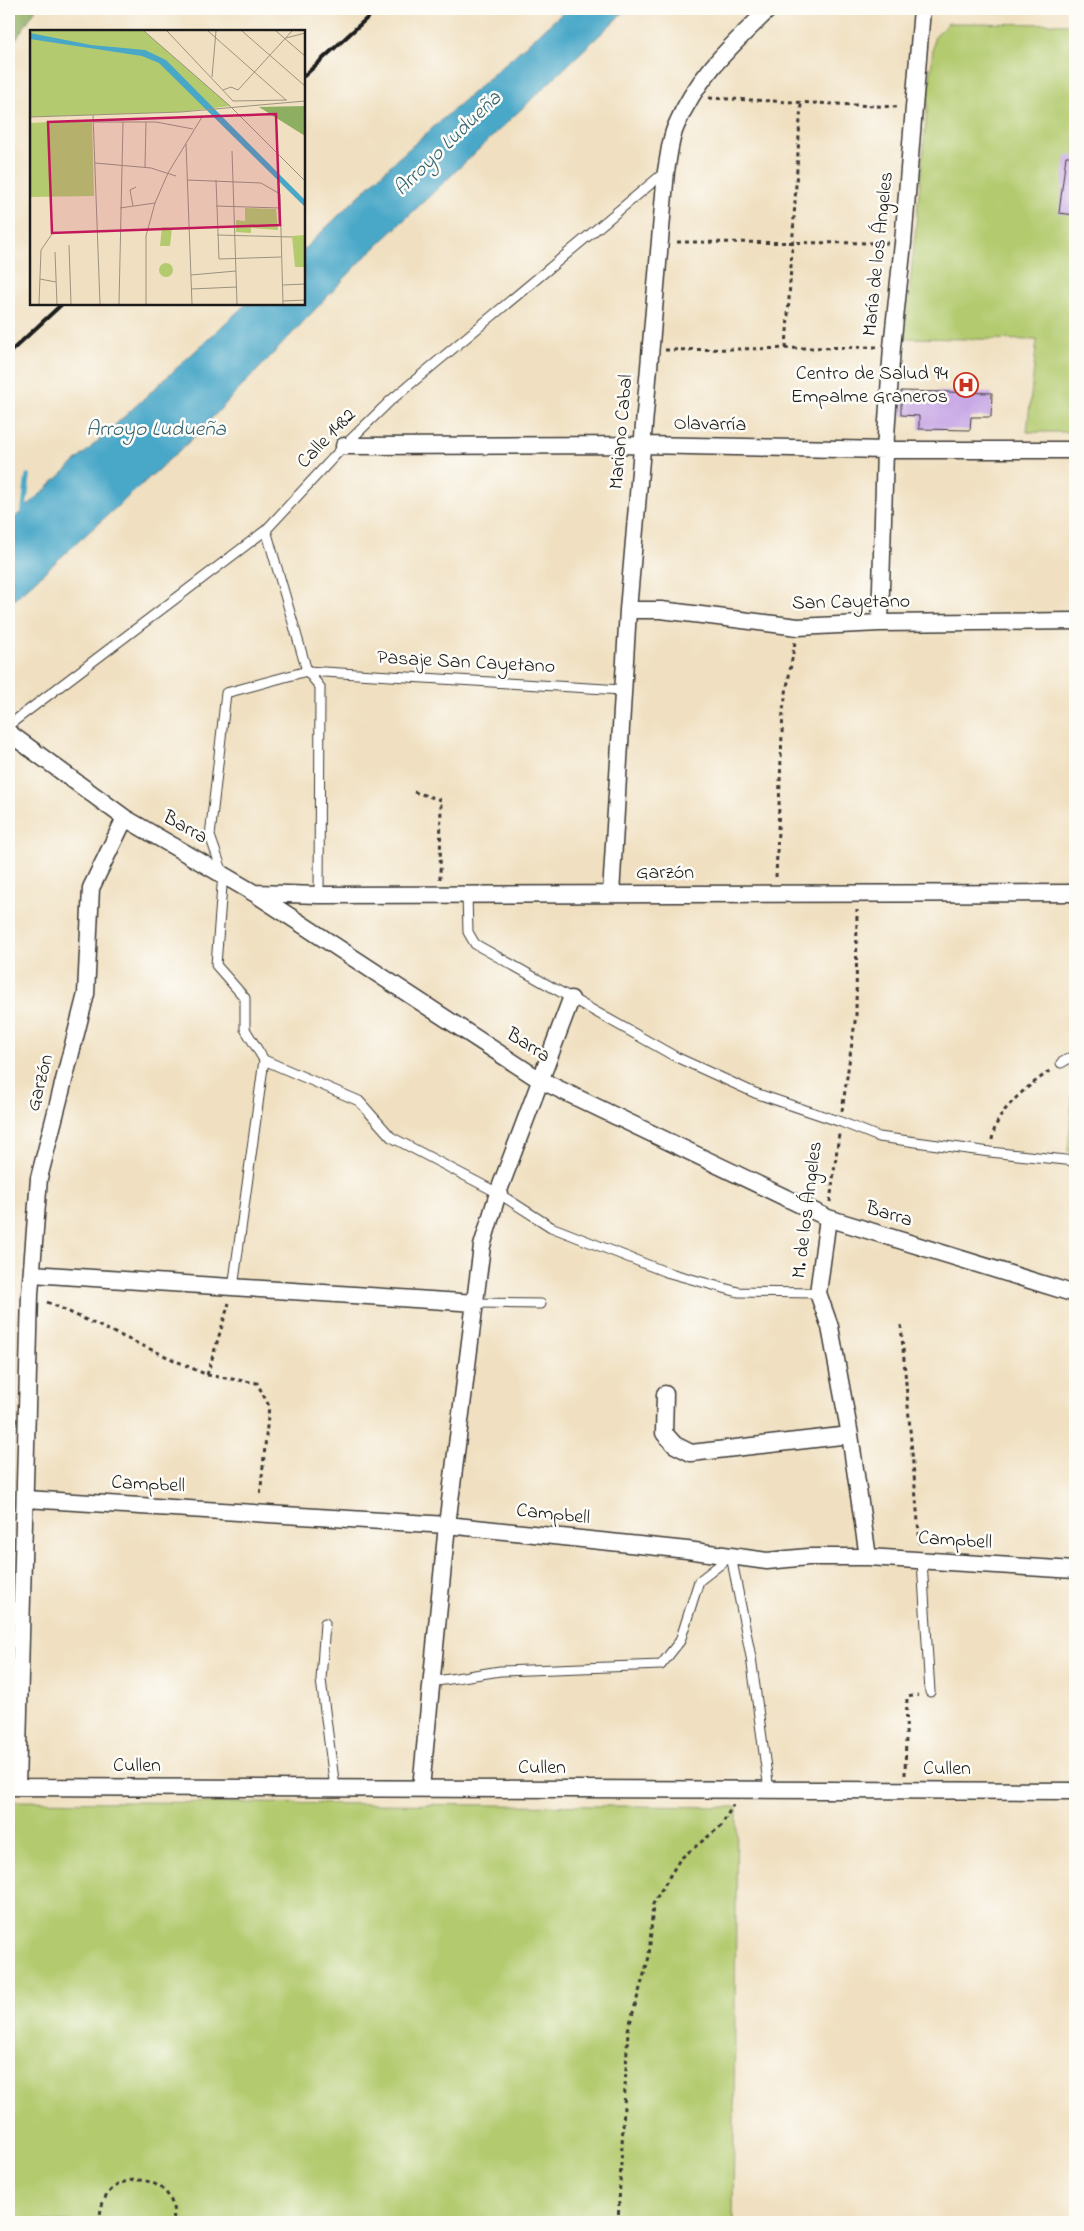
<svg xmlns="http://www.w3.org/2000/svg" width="1084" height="2231" viewBox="0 0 1084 2231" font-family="'Indie Flower',sans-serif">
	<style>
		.green { fill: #b3ca6e; stroke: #687345 }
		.forest { fill: #8eae61; stroke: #55653e }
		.water { fill: #49a7c8; stroke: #326272 }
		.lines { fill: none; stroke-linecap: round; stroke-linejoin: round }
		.stream { stroke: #49a7c8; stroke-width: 5.5 }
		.building { fill: #c19ee3 }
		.service-casing { stroke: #3c3935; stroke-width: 11 }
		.minor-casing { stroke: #3c3935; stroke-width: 19 }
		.path { stroke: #3c3935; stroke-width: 3; stroke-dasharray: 4 4; stroke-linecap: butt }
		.service { stroke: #fff; stroke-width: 9 }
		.minor { stroke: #fff; stroke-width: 16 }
		.rail { stroke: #1c1c1c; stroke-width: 4 }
		.labels { text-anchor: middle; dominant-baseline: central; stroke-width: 5; stroke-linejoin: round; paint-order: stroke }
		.street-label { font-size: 20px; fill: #1c1c1c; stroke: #fdfcf7 }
		.poi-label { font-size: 20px; fill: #1c1c1c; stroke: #fdfcf7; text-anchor: end }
		.water-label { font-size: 21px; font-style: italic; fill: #326272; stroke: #fdfcf7 }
		.inset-road { fill: none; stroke: #9b927f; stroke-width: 1 }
		.view { fill: #c2185b; fill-opacity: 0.15; stroke: #c2185b; stroke-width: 2.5 }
		.inset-edge { fill: none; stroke: #1c1c1c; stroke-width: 2.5 }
	</style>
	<rect width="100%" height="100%" fill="#fdfcf7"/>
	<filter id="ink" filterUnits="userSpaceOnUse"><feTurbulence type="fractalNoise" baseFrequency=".02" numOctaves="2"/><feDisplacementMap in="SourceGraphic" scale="10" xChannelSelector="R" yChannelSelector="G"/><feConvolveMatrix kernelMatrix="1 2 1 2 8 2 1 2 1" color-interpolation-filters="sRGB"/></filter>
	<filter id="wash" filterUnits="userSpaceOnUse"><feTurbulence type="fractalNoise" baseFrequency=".0096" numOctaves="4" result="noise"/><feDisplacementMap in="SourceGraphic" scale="20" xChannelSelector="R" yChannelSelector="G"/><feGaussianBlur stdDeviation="1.12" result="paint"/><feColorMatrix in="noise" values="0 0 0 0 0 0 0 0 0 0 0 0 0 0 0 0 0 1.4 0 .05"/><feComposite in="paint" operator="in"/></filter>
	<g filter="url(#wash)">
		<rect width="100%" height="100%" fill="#f0e0c1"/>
		<path class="green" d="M 948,23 L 1075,24 L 1075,432 L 1027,432 L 1037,340 L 905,338 L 934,38 Z
			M 1075,1060 L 1075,1152 L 1068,1151 Z
			M 9,1801 L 737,1807 L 733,2222 L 9,2222 Z"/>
		<path class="forest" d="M 9,9 L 36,9 L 9,49 Z"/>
		<path class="water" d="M 567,9 L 627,9 L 364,258 L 191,440 L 9,604 L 9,523 L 246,304 L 304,304 L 304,249 L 394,162 Z"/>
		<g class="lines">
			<path class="stream" d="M 23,517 L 28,476"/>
		</g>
		<g id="blocks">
			<path class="building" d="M 1066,156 L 1075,156 L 1075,215 L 1059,213 Z
				M 901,391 L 992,393 L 991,417 L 971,417 L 970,430 L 919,429 L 919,416 L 901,415 Z"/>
		</g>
	</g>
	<g filter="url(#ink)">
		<use href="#blocks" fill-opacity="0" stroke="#3c3935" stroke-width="1"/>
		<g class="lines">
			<defs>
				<path id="service" d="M 266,530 L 307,671 L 320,687 L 319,895
					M 622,690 L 307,671 L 226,693 L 210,836 L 223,873 L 216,965 L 245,998 L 245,1029 L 264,1060 L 359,1101 L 391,1137 L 498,1193 L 551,1227 L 666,1272 L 738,1292 L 818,1293
					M 9,725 L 266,530 L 344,446 L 390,401 L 665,172
					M 467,894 L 468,932 L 475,944 L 676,1057 L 755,1093 L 841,1122 L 879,1137 L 990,1152 L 1075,1161
					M 1061,1063 L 1075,1055
					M 233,1288 L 264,1060
					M 476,1303 L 541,1304
					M 922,1561 L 930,1692
					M 325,1623 L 321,1680 L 335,1788
					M 431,1682 L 500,1671 L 661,1665 L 680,1641 L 699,1581 L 731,1556 L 751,1657 L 769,1790"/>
				<path id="minor" d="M 344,446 L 643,445 L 885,450 L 1075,450
					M 628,610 L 661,610 L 798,627 L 880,623 L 1075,621
					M 880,623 L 885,450 L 892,347 L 903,243 L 922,9
					M 9,733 L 125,818 L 254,893 L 540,1080 L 828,1218 L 1075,1294
					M 255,893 L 319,895 L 1075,893
					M 611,894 L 628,610 L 666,171 C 669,156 670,139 676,126 C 697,76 732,45 769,9
					M 828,1218 L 818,1293 L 830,1327 L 850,1435 L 868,1557
					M 32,1274 L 476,1303
					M 665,1394 L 664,1433 L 675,1445 L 691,1453 L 850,1435
					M 26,1499 L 447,1525 L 687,1550 L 767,1561 L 808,1557 L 868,1557 L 1075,1570
					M 9,1787 L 1075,1791
					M 17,1787 L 30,1294 L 39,1178 L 86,994 L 91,888 L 125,818
					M 421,1788 L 447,1525 L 482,1246 L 498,1193 L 571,999"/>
			</defs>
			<use href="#service" class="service-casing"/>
			<use href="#minor" class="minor-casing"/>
			<path class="path" d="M 709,98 L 897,107
				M 677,242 L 888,243
				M 786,348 L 801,103
				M 665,350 L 877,347
				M 414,792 L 441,800 L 440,879
				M 776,877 L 783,710 L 795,642
				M 842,1111 L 856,1015 L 857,910
				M 992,1140 C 996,1108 1028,1087 1052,1069
				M 830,1202 L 839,1134
				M 47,1302 L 207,1375 L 229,1303
				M 901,1325 L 920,1545
				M 207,1375 L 257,1383 L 269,1406 L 260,1497
				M 905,1775 L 907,1697 L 918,1695
				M 100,2222 C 98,2162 182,2170 173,2222
				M 618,2222 L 628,2030 L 649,1957 L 653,1904 L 680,1859 L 721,1826 L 733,1805"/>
			<use href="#service" class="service"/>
			<use href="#minor" class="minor"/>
			<path class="rail" d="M 304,76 L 377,9
				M 9,353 L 62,304"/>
		</g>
	</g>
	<defs>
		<symbol id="hospital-ring" viewBox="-11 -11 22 22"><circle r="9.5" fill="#fdfcf7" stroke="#c8321e" stroke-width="1.5"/><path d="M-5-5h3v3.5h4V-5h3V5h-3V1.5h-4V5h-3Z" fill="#c8321e"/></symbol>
	</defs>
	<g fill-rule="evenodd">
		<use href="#hospital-ring" x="952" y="371" width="28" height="28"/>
	</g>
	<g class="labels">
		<g class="street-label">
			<text transform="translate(879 254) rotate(-84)">María de los Ángeles</text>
			<text transform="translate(710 425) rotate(1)">Olavarría</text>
			<text transform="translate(622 432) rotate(-85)">Mariano Cabal</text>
			<text transform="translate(327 439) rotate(-46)">Calle 1482</text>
			<text transform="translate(851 603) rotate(-1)">San Cayetano</text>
			<text transform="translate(466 663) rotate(3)">Pasaje San Cayetano</text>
			<text transform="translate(185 828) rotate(29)">Barra</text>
			<text x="665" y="873">Garzón</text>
			<text transform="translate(528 1046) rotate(32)">Barra</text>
			<text transform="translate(41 1083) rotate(-76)">Garzón</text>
			<text transform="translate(808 1210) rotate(-83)">M. de los Ángeles</text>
			<text transform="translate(889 1215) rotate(17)">Barra</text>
			<text transform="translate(148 1485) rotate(3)">Campbell</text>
			<text transform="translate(553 1515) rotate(6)">Campbell</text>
			<text transform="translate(955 1541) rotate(4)">Campbell</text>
			<text x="137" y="1766">Cullen</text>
			<text x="542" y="1768">Cullen</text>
			<text x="947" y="1769">Cullen</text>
		</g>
		<g class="poi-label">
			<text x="948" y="374">Centro de Salud 94<tspan x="948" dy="23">Empalme Graneros</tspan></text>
		</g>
		<g class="water-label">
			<text transform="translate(448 144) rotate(-44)">Arroyo Ludueña</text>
			<text x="156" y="430">Arroyo Ludueña</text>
		</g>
	</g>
	<g transform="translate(30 30)">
		<rect width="275" height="275" fill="#f0e0c1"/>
		<path d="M 0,1 L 114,1 L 200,76 L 151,82 L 0,87 ZM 62,90 L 64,166 L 0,167 L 0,93 ZM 215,178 L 246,179 L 248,200 L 221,198 L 221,203 L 206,202 L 206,190 L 215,191 ZM 132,197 L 142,198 L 140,216 L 130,216 ZM 275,205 L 275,237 L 265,237 L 262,206 ZM129 240a7 7 0 1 1 14 0a7 7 0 1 1-14 0Z" fill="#b3ca6e"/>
		<path d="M 275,76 L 275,106 L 229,77 Z" fill="#8eae61"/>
		<path d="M 0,3 L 61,15 L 115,20 L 136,30 L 275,170 L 275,177 L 129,33 L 112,26 L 0,9 Z" fill="#49a7c8"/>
		<path class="inset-road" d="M 114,1 L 200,76 L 275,151M 137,1 L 203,71 L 257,70M 178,1 L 256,70M 212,1 L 275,56M 246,1 L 275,26M 256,8 L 275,3M 182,47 L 186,1M 193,60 L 201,57 L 208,60 L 262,1M 63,85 L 70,274M 0,87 L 151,82 L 275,71M 64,92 L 126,92 L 163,99M 156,114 L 162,274M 202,121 L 207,274M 65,133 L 121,138 L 146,146M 115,137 L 116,92M 157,150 L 231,153 L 250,164 L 253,274M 186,150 L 189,229 L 251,227M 103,176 L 100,160 L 106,157M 186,176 L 250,178M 90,178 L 125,173M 187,205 L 262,207M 39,215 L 41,274M 25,222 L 27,274M 161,245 L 206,241M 10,249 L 26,252M 253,255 L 275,254M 161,259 L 207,257M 253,271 L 275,270M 9,274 L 11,220 L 22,204M 89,274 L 93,92M 116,274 L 116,206 L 125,173 L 138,143 L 172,87"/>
		<path class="view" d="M 246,84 L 250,195 L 22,203 L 18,92 Z"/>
		<rect width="275" height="275" class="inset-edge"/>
	</g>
	<rect width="1084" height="2231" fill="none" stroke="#fdfcf7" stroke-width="30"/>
</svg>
